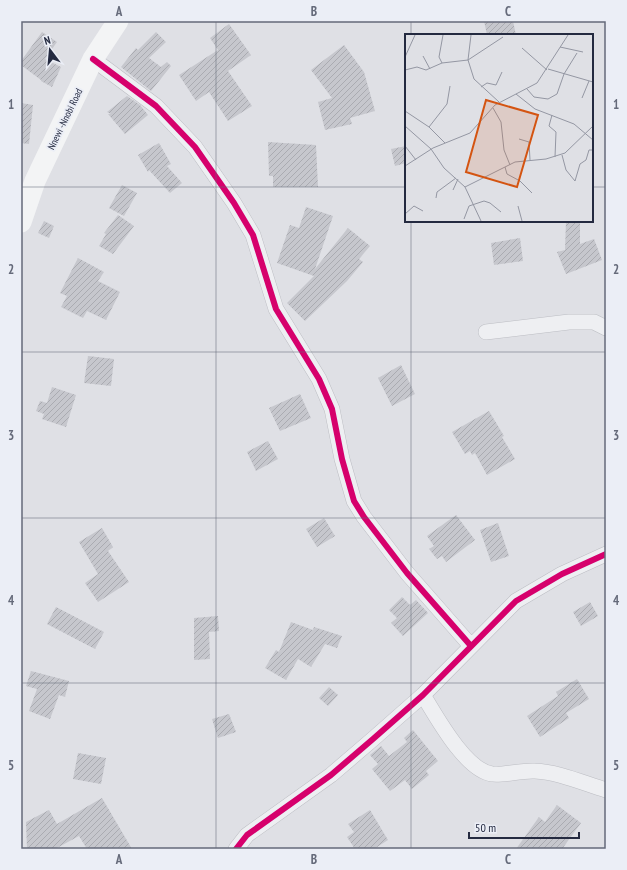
<svg xmlns="http://www.w3.org/2000/svg" width="627" height="870" viewBox="0 0 627 870" font-family="'PT Sans Narrow',sans-serif">
	<style>
		.building { fill: url(#building-hatch) }
		.lines { fill: none; stroke-linecap: round; stroke-linejoin: round }
		.street-casing { stroke: #bcbdc3; stroke-width: 16 }
		.street { stroke: #eeeff2; stroke-width: 15 }
		.secondary { stroke: #f3f4f5; stroke-width: 21 }
		.cycleway-casing { stroke: #ebeef6; stroke-width: 8 }
		.cycleway { stroke: #d6006c; stroke-width: 6 }
		.grid { fill: none; stroke: #656a7a; stroke-width: 1; stroke-opacity: 0.55 }
		.labels { text-anchor: middle; dominant-baseline: central; stroke-width: 3.5; stroke-linejoin: round; paint-order: stroke }
		.street-label { font-size: 10px; fill: #242a40; stroke: #ebeef6 }
		.inset-road { fill: none; stroke: #9497a3; stroke-width: 1 }
		.view { fill: #d45411; fill-opacity: 0.15; stroke: #d45411; stroke-width: 2 }
		.inset-edge { fill: none; stroke: #242a40; stroke-width: 2 }
		.neatline { fill: none; stroke: #656a7a; stroke-width: 1.5 }
		.grid-label { font-size: 13px; text-anchor: middle; font-weight: bold; fill: #656a7a }
	</style>
	<defs>
		<pattern id="building-hatch" width="6" height="6" patternUnits="userSpaceOnUse"><rect width="6" height="6" fill="#c6c7cd"/><path d="M-1 1l2-2M0 6l6-6M5 7l2-2" fill="none" stroke="#aaabb1"/></pattern>
	</defs>
	<rect width="100%" height="100%" fill="#dfe0e5"/>
	<path class="building" d="M 484,21 L 513,21 L 516,35 L 487,35 Z
		M 229,24 L 251,55 L 228,71 L 252,106 L 228,121 L 209,92 L 196,101 L 179,75 L 218,50 L 210,38 Z
		M 42,32 L 57,42 L 45,59 L 61,67 L 52,87 L 41,81 L 41,80 L 21,65 L 21,61 Z
		M 156,32 L 166,42 L 149,58 L 161,67 L 167,62 L 171,66 L 151,91 L 121,67 L 136,48 L 138,50 Z
		M 344,45 L 364,72 L 375,111 L 350,118 L 352,124 L 325,130 L 318,102 L 332,98 L 311,70 Z
		M 127,96 L 140,105 L 148,115 L 125,134 L 108,114 L 111,114 L 107,112 Z
		M 21,103 L 33,105 L 29,144 L 21,143 Z
		M 268,142 L 316,145 L 318,187 L 273,187 L 273,176 L 269,176 Z
		M 159,143 L 171,164 L 167,166 L 182,183 L 170,193 L 149,170 L 148,172 L 138,155 Z
		M 406,146 L 406,163 L 395,166 L 391,149 Z
		M 122,185 L 137,193 L 124,216 L 109,208 Z
		M 306,207 L 333,216 L 315,269 L 348,228 L 370,246 L 359,259 L 363,262 L 347,281 L 305,321 L 287,303 L 314,276 L 277,263 L 290,225 L 299,228 Z
		M 118,215 L 134,226 L 113,254 L 99,246 L 106,234 L 104,233 Z
		M 44,221 L 54,226 L 49,238 L 38,233 Z
		M 566,221 L 580,221 L 580,244 L 594,239 L 602,260 L 566,274 L 557,252 L 565,250 Z
		M 520,238 L 523,261 L 494,265 L 491,243 Z
		M 78,258 L 104,272 L 98,281 L 120,292 L 106,320 L 87,311 L 83,318 L 61,307 L 67,296 L 60,293 Z
		M 88,356 L 114,359 L 111,386 L 84,383 Z
		M 401,365 L 415,394 L 392,406 L 378,378 Z
		M 52,387 L 76,395 L 66,427 L 42,419 L 44,414 L 36,411 L 40,401 L 47,403 Z
		M 300,394 L 311,418 L 280,431 L 269,408 Z
		M 489,411 L 504,436 L 502,437 L 515,459 L 487,475 L 475,453 L 472,455 L 470,451 L 465,454 L 452,432 Z
		M 268,441 L 278,459 L 256,471 L 247,452 Z
		M 456,515 L 475,540 L 446,562 L 442,556 L 437,559 L 429,549 L 434,546 L 427,536 Z
		M 324,518 L 335,536 L 317,547 L 306,529 Z
		M 498,523 L 509,556 L 491,562 L 480,530 Z
		M 102,528 L 113,547 L 108,551 L 129,582 L 98,602 L 85,583 L 98,574 L 79,542 Z
		M 402,597 L 410,605 L 416,600 L 428,613 L 403,636 L 391,623 L 397,618 L 389,610 Z
		M 590,602 L 598,616 L 581,626 L 573,612 Z
		M 56,607 L 104,632 L 95,649 L 47,624 Z
		M 218,616 L 219,631 L 209,632 L 210,659 L 194,660 L 194,618 Z
		M 291,622 L 313,630 L 314,627 L 342,636 L 337,648 L 325,644 L 311,667 L 298,659 L 286,680 L 265,668 L 276,650 L 279,652 Z
		M 31,671 L 69,681 L 65,697 L 59,695 L 50,719 L 29,711 L 37,689 L 26,686 Z
		M 577,679 L 589,699 L 566,713 L 569,718 L 540,737 L 527,716 L 558,696 L 556,692 Z
		M 329,687 L 338,695 L 328,706 L 319,698 Z
		M 229,714 L 236,732 L 218,738 L 212,719 Z
		M 413,730 L 438,761 L 426,771 L 429,775 L 412,789 L 405,780 L 390,791 L 372,769 L 378,764 L 370,755 L 381,746 L 389,756 L 407,742 L 404,738 Z
		M 78,753 L 106,758 L 101,784 L 73,779 Z
		M 102,798 L 132,849 L 87,849 L 79,836 L 55,849 L 27,849 L 26,822 L 49,810 L 57,824 Z
		M 557,805 L 581,823 L 562,849 L 516,849 L 539,817 L 545,822 Z
		M 370,810 L 388,840 L 374,849 L 355,849 L 347,837 L 354,832 L 348,824 Z"/>
	<g class="lines">
		<defs>
			<path id="street" d="M 93,59 L 156,106 L 195,147 L 234,203 L 253,235 L 276,309 L 319,379 L 332,409 L 342,459 L 354,501 L 364,517 L 407,573 L 471,646
				M 486,332 L 569,322 L 594,322 L 606,328
				M 423,695 C 436,716 465,770 492,774 C 501,776 522,770 535,771 C 558,772 583,783 606,790
				M 236,849 L 247,835 L 331,775 L 373,739 L 423,695 L 516,601 L 562,574 L 606,554"/>
		</defs>
		<use href="#street" class="street-casing"/>
		<use href="#street" class="street"/>
		<path class="secondary" d="M 21,222 L 35,181 L 93,59 L 118,21"/>
		<defs>
			<path id="cycleway" d="M 93,59 L 156,106 L 195,147 L 234,203 L 253,235 L 276,309 L 319,379 L 332,409 L 342,459 L 354,501 L 364,517 L 407,573 L 471,646
				M 236,849 L 247,835 L 331,775 L 373,739 L 423,695 L 516,601 L 562,574 L 606,554"/>
		</defs>
		<use href="#cycleway" class="cycleway-casing"/>
		<use href="#cycleway" class="cycleway"/>
	</g>
	<path class="grid" d="M 216,21 L 216,849M 411,21 L 411,35M 21,187 L 406,187M 592,187 L 606,187M 411,221 L 411,849M 21,352 L 606,352M 21,518 L 606,518M 21,683 L 606,683"/>
	<g class="labels">
		<g class="street-label">
			<text transform="translate(65 119) rotate(-64)">Nnewi -Nnobi Road</text>
		</g>
	</g>
	<g transform="translate(405 34)">
		<rect width="188" height="188" fill="#dfe0e5"/>
		<path class="inset-road" d="M 66,1 L 63,26 L 69,45 L 94,68M 155,13 L 178,18M 117,14 L 142,36M 18,22 L 25,35M 0,23 L 10,1M 37,29 L 34,23 L 38,1M 143,35 L 188,48M 0,36 L 12,33 L 21,36 L 37,29 L 63,26 L 98,3M 76,53 L 82,49 L 91,51 L 97,38M 122,55 L 129,63 L 143,65 L 152,60 L 159,40 L 172,19M 111,60 L 130,75 L 169,90 L 188,106M 177,64 L 184,47M 88,74 L 96,88 L 99,116 L 105,131M 0,77 L 24,93 L 40,109M 147,81 L 144,92 L 151,98 L 150,123M 0,92 L 26,115M 24,93 L 42,70 L 45,52M 114,105 L 124,108 L 125,126M 0,112 L 11,126M 26,115 L 39,134 L 60,153 L 76,187M 157,121 L 161,136 L 170,147 L 175,130 L 181,126 L 184,116 L 188,116M 0,132 L 28,114 L 65,99 L 90,71 L 132,49 L 163,1M 100,133 L 102,140 L 115,147 L 127,159M 60,153 L 110,128 L 141,125 L 160,119 L 188,92M 48,156 L 53,145M 31,164 L 32,158 L 51,144M 113,172 L 117,187M 0,180 L 9,172 L 18,177M 59,185 L 64,172 L 79,167 L 85,169 L 96,178"/>
		<path class="view" d="M 81,66 L 133,81 L 112,153 L 61,138 Z"/>
		<rect width="188" height="188" class="inset-edge"/>
	</g>
	<rect width="627" height="870" fill="none" stroke="#ebeef6" stroke-width="44"/>
	<g transform="translate(50 50) rotate(344)" stroke="#ebeef6" stroke-width="3" paint-order="stroke">
	<path d="M0-3L7 15L0 10L-7 15Z" fill="#242a40"/>
	<text y="-6" font-size="11" font-weight="bold" text-anchor="middle" fill="#242a40">N</text>
	</g>
	<path d="M469 832v6h110v-6" fill="none" stroke="#242a40" stroke-width="2"/>
	<text x="475" y="832" font-size="12" fill="#242a40" stroke="#ebeef6" stroke-width="3" paint-order="stroke">50 m</text>
	<rect x="22" y="22" width="583" height="826" class="neatline"/>
	<g class="grid-label">
		<text x="119" y="16">A</text>
		<text x="314" y="16">B</text>
		<text x="508" y="16">C</text>
		<text x="11" y="109">1</text>
		<text x="616" y="109">1</text>
		<text x="11" y="274">2</text>
		<text x="616" y="274">2</text>
		<text x="11" y="440">3</text>
		<text x="616" y="440">3</text>
		<text x="11" y="605">4</text>
		<text x="616" y="605">4</text>
		<text x="11" y="770">5</text>
		<text x="616" y="770">5</text>
		<text x="119" y="864">A</text>
		<text x="314" y="864">B</text>
		<text x="508" y="864">C</text>
	</g>
</svg>
